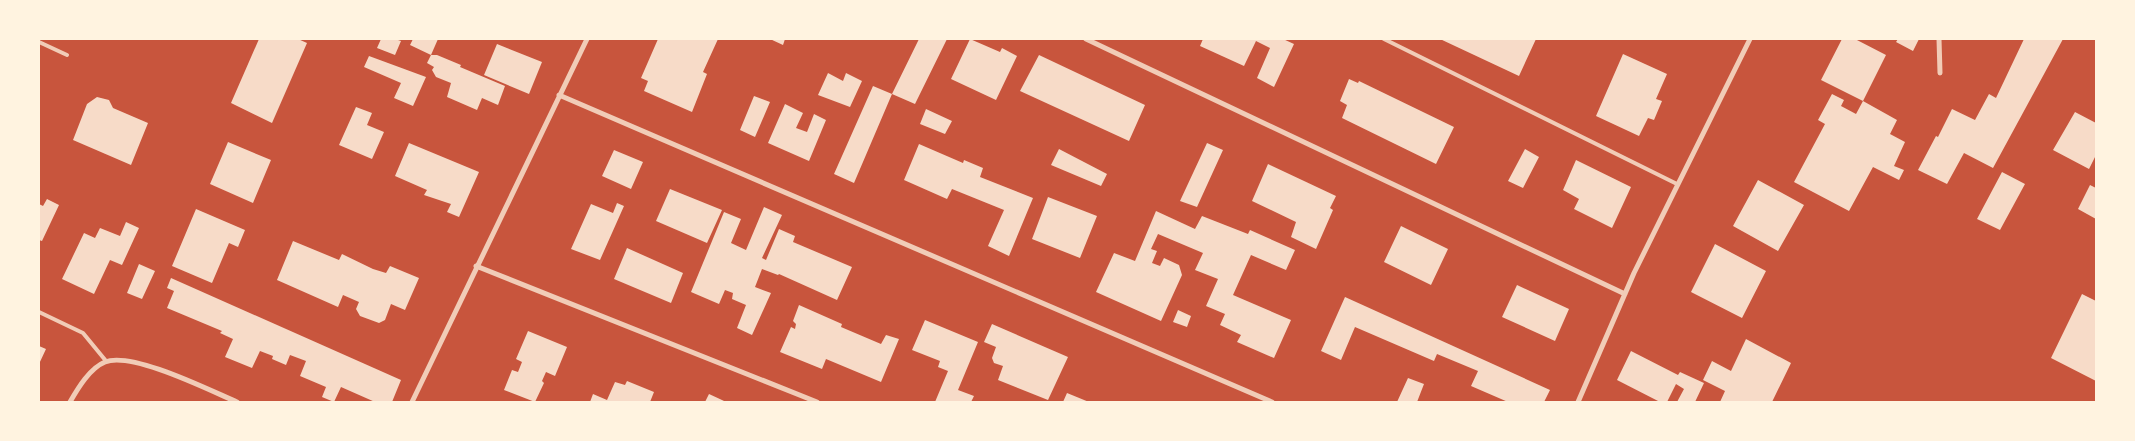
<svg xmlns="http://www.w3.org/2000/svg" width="2135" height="441" viewBox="0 0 2135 441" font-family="'Fira Sans Condensed',sans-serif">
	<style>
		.building { fill: #f7dbc8 }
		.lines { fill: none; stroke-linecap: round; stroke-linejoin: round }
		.service { stroke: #f1ccb7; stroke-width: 4 }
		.minor { stroke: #f1ccb7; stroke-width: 5 }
	</style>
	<rect width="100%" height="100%" fill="#c8553d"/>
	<path class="building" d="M 259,39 L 298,39 L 307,43 L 272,123 L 231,103 Z
		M 381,39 L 395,39 L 401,41 L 395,55 L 377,48 Z
		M 413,39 L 438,39 L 431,55 L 410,45 Z
		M 658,39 L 718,39 L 703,72 L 707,74 L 692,112 L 644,91 L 648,81 L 641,78 Z
		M 770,39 L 785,39 L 783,45 Z
		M 919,39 L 947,39 L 915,104 L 892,94 Z
		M 970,39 L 1000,52 L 1002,48 L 1017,56 L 996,100 L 951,79 Z
		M 1203,39 L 1283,39 L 1294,44 L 1274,87 L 1257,78 L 1270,48 L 1256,41 L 1244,66 L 1200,46 Z
		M 1440,39 L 1536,39 L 1519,76 Z
		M 1842,39 L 1855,39 L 1886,55 L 1863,101 L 1821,80 Z
		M 1898,39 L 1919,39 L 1913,51 L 1896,42 Z
		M 2024,39 L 2063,39 L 1993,168 L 1964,153 L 1947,184 L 1918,170 L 1936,136 L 1938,137 L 1952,109 L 1975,120 L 1989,94 L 1996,98 Z
		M 497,44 L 542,62 L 529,94 L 484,75 Z
		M 1623,54 L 1667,74 L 1656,99 L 1662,101 L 1654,120 L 1648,118 L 1639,136 L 1596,116 Z
		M 431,55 L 437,55 L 461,65 L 460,67 L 505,86 L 498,105 L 482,98 L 477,110 L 447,97 L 451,83 L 436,77 L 432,70 L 434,67 L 427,63 Z
		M 1039,55 L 1145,105 L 1129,141 L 1020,91 Z
		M 369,56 L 426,77 L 413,106 L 394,98 L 401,83 L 364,67 Z
		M 828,73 L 843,81 L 846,73 L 862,81 L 850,107 L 818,95 Z
		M 1349,79 L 1358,83 L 1359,81 L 1454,127 L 1436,164 L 1342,118 L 1347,105 L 1340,101 Z
		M 873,86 L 892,94 L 854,183 L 834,174 Z
		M 1832,94 L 1844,100 L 1841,106 L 1856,114 L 1863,101 L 1897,120 L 1890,134 L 1905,142 L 1894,166 L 1904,170 L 1899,180 L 1873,167 L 1849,211 L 1794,182 L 1825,124 L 1818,120 Z
		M 754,96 L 770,102 L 755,137 L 740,130 Z
		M 97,97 L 109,100 L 113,108 L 148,123 L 131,165 L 73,140 L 87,104 Z
		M 785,104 L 803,113 L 796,128 L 807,132 L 814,114 L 826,120 L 809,161 L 768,143 Z
		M 356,107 L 372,113 L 367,125 L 384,132 L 372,159 L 339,145 Z
		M 926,109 L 952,121 L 945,134 L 920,124 Z
		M 2075,112 L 2096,123 L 2096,155 L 2089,169 L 2053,150 Z
		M 228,142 L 271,160 L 253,203 L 210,184 Z
		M 409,143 L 479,172 L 459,217 L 447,212 L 451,204 L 424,195 L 427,190 L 395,176 Z
		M 1207,143 L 1223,150 L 1197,207 L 1180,201 Z
		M 919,144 L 963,163 L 964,160 L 983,168 L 980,177 L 1033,198 L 1009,256 L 988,246 L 1004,210 L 952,189 L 947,199 L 904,180 Z
		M 1059,149 L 1107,174 L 1101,186 L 1051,165 Z
		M 1525,149 L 1539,157 L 1523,188 L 1508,181 Z
		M 614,150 L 643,162 L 631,189 L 602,176 Z
		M 1576,160 L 1631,187 L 1612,228 L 1574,209 L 1579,199 L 1563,190 Z
		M 1268,164 L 1336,196 L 1330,208 L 1333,210 L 1316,249 L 1291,237 L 1296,222 L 1252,201 Z
		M 2002,172 L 2025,184 L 2000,230 L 1977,219 Z
		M 1758,180 L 1804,205 L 1778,251 L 1733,226 Z
		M 2090,185 L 2096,188 L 2096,219 L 2078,209 Z
		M 670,189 L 722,210 L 707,243 L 656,221 Z
		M 1048,197 L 1097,216 L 1080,258 L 1032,239 Z
		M 47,199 L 59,205 L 42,241 L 39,240 L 39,204 L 43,206 Z
		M 617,203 L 624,206 L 600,260 L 571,249 L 591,204 L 613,213 Z
		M 764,207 L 782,215 L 762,258 L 766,260 L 779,229 L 795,236 L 793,242 L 852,267 L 837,300 L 779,274 L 778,275 L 762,269 L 755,287 L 771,293 L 752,335 L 737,328 L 746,305 L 732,299 L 733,293 L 725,290 L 719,304 L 691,292 L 724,212 L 741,219 L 731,243 L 746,250 Z
		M 196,209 L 245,230 L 238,247 L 229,243 L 212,283 L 172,266 Z
		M 1156,211 L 1195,229 L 1202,216 L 1248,234 L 1250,230 L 1295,250 L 1286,270 L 1251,255 L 1233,295 L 1291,320 L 1274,358 L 1237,342 L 1241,335 L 1220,325 L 1225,314 L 1206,306 L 1218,279 L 1195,270 L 1203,253 L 1158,234 L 1151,249 L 1157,251 L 1152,263 L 1160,266 L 1164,258 L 1179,265 L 1182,275 L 1161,321 L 1096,292 L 1114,253 L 1135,261 Z
		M 126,222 L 139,228 L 122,265 L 110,260 L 94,294 L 62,279 L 84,233 L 95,238 L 100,228 L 120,236 Z
		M 1401,226 L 1448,249 L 1431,285 L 1384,262 Z
		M 293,241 L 339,260 L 342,254 L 373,269 L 386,273 L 390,266 L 419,278 L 405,310 L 391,304 L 385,320 L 379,323 L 360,316 L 356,309 L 359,302 L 343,295 L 338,307 L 277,280 Z
		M 1715,244 L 1766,271 L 1742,318 L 1691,292 Z
		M 627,248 L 683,273 L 671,303 L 614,279 Z
		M 139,264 L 155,271 L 142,299 L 127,293 Z
		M 171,278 L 401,380 L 392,402 L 375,402 L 341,387 L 334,402 L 322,397 L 326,387 L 300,376 L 306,361 L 290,355 L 286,365 L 272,359 L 273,356 L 260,351 L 252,368 L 225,357 L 233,339 L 220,333 L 222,331 L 167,308 L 174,291 L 167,288 Z
		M 1517,285 L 1569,309 L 1555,341 L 1502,317 Z
		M 2082,294 L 2096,301 L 2096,381 L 2051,358 Z
		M 1345,297 L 1550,390 L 1544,402 L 1508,402 L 1471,386 L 1478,371 L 1437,354 L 1434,361 L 1355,327 L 1341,360 L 1321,351 Z
		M 799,305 L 842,324 L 841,327 L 881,344 L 886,335 L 899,339 L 881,382 L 826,359 L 822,369 L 780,352 L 791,327 L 795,329 L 796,324 L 793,321 Z
		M 1178,310 L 1191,316 L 1187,327 L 1173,322 Z
		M 925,320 L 978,342 L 958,390 L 974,396 L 971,402 L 935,402 L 948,371 L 938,367 L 940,361 L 912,350 Z
		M 992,324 L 1068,357 L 1048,400 L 998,380 L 1003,366 L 994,363 L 992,358 L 996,347 L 984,342 Z
		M 528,331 L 567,347 L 555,376 L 546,372 L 542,381 L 544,383 L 535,402 L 504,390 L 512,370 L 518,372 L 522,362 L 516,359 Z
		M 1746,339 L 1791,363 L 1772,402 L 1720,402 L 1725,391 L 1703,380 L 1712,361 L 1731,371 Z
		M 39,346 L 46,349 L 39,364 Z
		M 1631,351 L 1678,375 L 1680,372 L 1704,383 L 1695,402 L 1677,402 L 1684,389 L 1676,384 L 1667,402 L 1660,402 L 1617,380 Z
		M 1408,378 L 1424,384 L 1417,402 L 1397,402 Z
		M 627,381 L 654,392 L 650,402 L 590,402 L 593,394 L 607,400 L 615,382 L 625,385 Z
		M 1067,393 L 1089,402 L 1063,402 Z
		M 709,394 L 722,400 L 726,402 L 705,402 Z"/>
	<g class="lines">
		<path class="service" d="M 1384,39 L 1677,184
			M 39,42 L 67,55
			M 39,312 L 83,333 L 106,361"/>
		<path class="minor" d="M 1086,39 L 1625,294
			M 1939,39 L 1940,73
			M 559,95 L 1272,402
			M 476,266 L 817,402
			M 70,402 C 78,388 90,368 105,362 C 132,351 211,391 237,402
			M 412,402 L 587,39
			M 1578,402 L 1634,273 L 1750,39"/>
	</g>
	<rect width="2135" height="441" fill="none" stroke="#fff3e0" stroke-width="80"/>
</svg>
